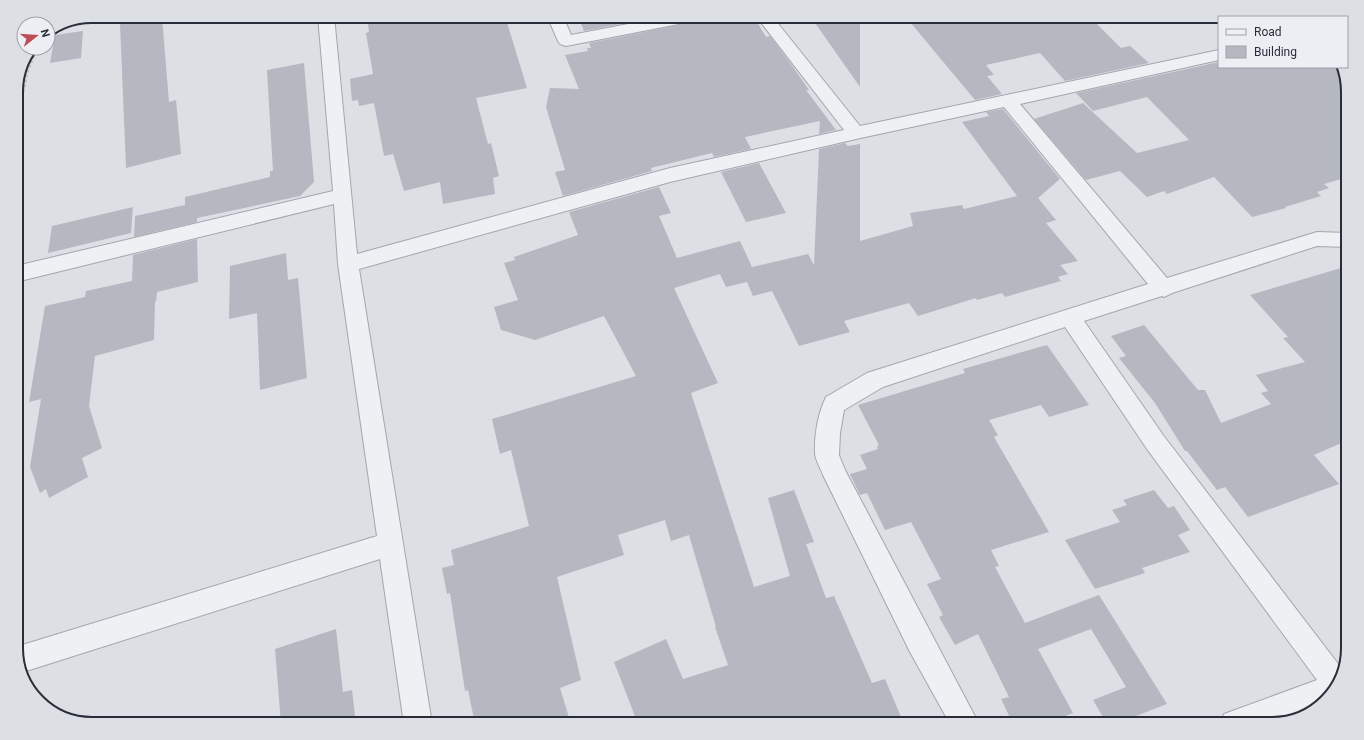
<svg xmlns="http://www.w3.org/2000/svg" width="1364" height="740" viewBox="0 0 1364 740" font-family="Roboto,sans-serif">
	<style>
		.building { fill: #b5b8c1 }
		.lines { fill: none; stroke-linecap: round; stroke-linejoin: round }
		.minor-casing { stroke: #a3a6ae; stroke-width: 2 }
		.path { stroke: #bbbdc4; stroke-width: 2; stroke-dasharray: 2.5 2.5; stroke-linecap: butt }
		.minor { fill: #eff0f4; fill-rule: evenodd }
		.rim { fill: none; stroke: #282d3a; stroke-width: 2 }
	</style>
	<rect width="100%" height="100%" fill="#dddfe5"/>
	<path class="building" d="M 367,16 L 505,16 L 527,88 L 476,98 L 488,144 L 491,143 L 499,176 L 493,178 L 495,194 L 443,204 L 440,182 L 404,191 L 393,154 L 384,156 L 374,103 L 359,106 L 358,100 L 352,101 L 350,79 L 373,74 L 366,33 L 369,32 Z
		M 578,16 L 662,16 L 584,31 Z
		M 704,16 L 720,16 L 721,21 L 732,18 L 734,21 L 754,17 L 766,37 L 770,36 L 791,64 L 809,90 L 806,90 L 836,130 L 819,134 L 820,121 L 745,137 L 751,149 L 714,157 L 712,153 L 651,168 L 652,171 L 563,196 L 555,172 L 565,170 L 546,107 L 550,88 L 579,89 L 565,55 L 588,51 L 587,48 L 591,48 L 589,43 L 694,22 L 700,20 Z
		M 837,16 L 860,16 L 860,87 L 813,20 Z
		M 944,16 L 1089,16 L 1121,48 L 1130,46 L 1149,63 L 1065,81 L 1040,53 L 986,65 L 994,75 L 987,76 L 1002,94 L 975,100 L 910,22 Z
		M 162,17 L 169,102 L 176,100 L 181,154 L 126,168 L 120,24 Z
		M 83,31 L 81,58 L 50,63 L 55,35 Z
		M 1219,62 L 1219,67 L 1341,67 L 1348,88 L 1348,177 L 1324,184 L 1329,188 L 1317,192 L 1321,196 L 1285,207 L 1286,208 L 1252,217 L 1214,177 L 1167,194 L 1164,191 L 1147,197 L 1120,171 L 1086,180 L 1034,119 L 1083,103 L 1137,153 L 1189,140 L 1147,97 L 1093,111 L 1076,93 Z
		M 304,63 L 314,182 L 300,196 L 197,218 L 197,222 L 134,237 L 135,216 L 185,205 L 185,197 L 270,177 L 270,171 L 273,171 L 267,71 L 267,70 Z
		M 1003,109 L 1060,179 L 1038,198 L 1056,220 L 1046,223 L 1078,261 L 1060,265 L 1068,274 L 1058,277 L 1061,281 L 1005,297 L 1002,293 L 977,300 L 976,298 L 918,316 L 909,303 L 844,321 L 850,332 L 799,346 L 772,291 L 753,296 L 747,282 L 726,287 L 720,274 L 674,288 L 718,383 L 691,393 L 754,587 L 790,576 L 768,498 L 794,490 L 814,542 L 806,544 L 826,598 L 834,596 L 872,683 L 885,679 L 904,724 L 638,724 L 614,662 L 666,639 L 683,679 L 728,665 L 715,627 L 716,627 L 689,535 L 671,541 L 665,520 L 618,535 L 624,555 L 557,577 L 581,680 L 560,688 L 571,724 L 475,724 L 468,690 L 465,691 L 450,593 L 447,594 L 442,568 L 454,565 L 451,550 L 529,526 L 511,450 L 500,454 L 492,419 L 636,376 L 604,316 L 535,340 L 501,330 L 494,307 L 518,300 L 504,263 L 515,260 L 514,257 L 578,235 L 569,212 L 659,187 L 671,213 L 659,216 L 677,258 L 740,241 L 752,267 L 808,254 L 814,265 L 819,149 L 845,143 L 848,146 L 860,144 L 860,241 L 913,226 L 910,213 L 962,205 L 964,209 L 1017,196 L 962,122 L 989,116 L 986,112 Z
		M 759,163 L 786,213 L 746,222 L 721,172 Z
		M 133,207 L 131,233 L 48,253 L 52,226 Z
		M 197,239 L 198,282 L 157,292 L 156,301 L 155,302 L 154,340 L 95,356 L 89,406 L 102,448 L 82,458 L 88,477 L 49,498 L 46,489 L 40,493 L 30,467 L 41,399 L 29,402 L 45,306 L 85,297 L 86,291 L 132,281 L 133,255 Z
		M 286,253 L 288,280 L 298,278 L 307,378 L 260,390 L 257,313 L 229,319 L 230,266 Z
		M 1348,266 L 1348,440 L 1314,455 L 1339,484 L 1248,517 L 1225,487 L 1217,490 L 1187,451 L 1185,451 L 1155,403 L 1119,358 L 1126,356 L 1111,336 L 1144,325 L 1198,390 L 1205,390 L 1221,423 L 1271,404 L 1261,393 L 1268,391 L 1256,375 L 1305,362 L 1283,338 L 1288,337 L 1250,295 Z
		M 1047,345 L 1089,405 L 1049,417 L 1041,405 L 989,420 L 998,435 L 994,437 L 1049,532 L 991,550 L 999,566 L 995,567 L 1025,623 L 1099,595 L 1167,704 L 1115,724 L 1107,724 L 1093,700 L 1126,687 L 1091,629 L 1038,649 L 1073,713 L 1044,724 L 1013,724 L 1001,699 L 1009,697 L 978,634 L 955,645 L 939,617 L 943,615 L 927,584 L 941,579 L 911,522 L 885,530 L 867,493 L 860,495 L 850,474 L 867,469 L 860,455 L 878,449 L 877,446 L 879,445 L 858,405 L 965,373 L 963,369 Z
		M 1154,490 L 1168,508 L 1174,506 L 1190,530 L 1178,535 L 1190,552 L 1142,568 L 1145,573 L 1095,589 L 1065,540 L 1120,522 L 1112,510 L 1127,505 L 1123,500 Z
		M 336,629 L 343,692 L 352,690 L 356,724 L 281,724 L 275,649 Z"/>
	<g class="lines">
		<defs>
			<path id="minor" d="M 318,16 L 334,16 L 357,254 L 670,168 L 844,130 L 756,16 L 772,16 L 860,126 L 1219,50 L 1219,60 L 1020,104 L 1167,278 L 1317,232 L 1348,233 L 1348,247 L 1317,246 L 1172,293 L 1164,297 L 1162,296 L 1084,321 L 1163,435 L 1342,669 L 1338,686 L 1315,709 L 1278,722 L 1272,724 L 1220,724 L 1224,714 L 1317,680 L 1147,449 L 1065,327 L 883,387 L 844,410 L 840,433 L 839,455 L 845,470 L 979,724 L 950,724 L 910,652 L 823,475 C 821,469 816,461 815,454 C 814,436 818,413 826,397 L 867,373 L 1148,284 L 1004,107 L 856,139 L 670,182 L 359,269 L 432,724 L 404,724 L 380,559 L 23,672 L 16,652 L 16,648 L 19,646 L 377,536 L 338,264 L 334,204 L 16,282 L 16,266 L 333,191 Z
				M 547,16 L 563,16 L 571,35 L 670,16 L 702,16 L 699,19 L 694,21 L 566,46 L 560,44 L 558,41 Z"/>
		</defs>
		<use href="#minor" class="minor-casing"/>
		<path class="path" d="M 16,126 L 27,75 L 37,48"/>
		<use href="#minor" class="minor"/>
	</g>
	<path d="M0 0H1364V740H0ZM92 23H1272A69 69 0 0 1 1341 92V648A69 69 0 0 1 1272 717H92A69 69 0 0 1 23 648V92A69 69 0 0 1 92 23Z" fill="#dcdfe4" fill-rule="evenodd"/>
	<path class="rim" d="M92 23H1272A69 69 0 0 1 1341 92V648A69 69 0 0 1 1272 717H92A69 69 0 0 1 23 648V92A69 69 0 0 1 92 23Z"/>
	<rect x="1218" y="16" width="130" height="52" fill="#eceef3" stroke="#9ea1a9"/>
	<rect x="1226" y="29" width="20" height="6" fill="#eff0f4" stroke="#9ea1a9"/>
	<text x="1254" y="36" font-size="12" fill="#282d3a">Road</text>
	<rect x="1226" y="46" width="20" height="12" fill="#b5b8c1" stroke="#9ea1a9"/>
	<text x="1254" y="56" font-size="12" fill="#282d3a">Building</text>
	<g transform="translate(36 36) rotate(73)"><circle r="19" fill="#eceef3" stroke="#9ea1a9"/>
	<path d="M0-3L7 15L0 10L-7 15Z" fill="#be4d56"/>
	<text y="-6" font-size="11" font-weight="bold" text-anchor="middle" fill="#282d3a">N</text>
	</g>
</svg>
